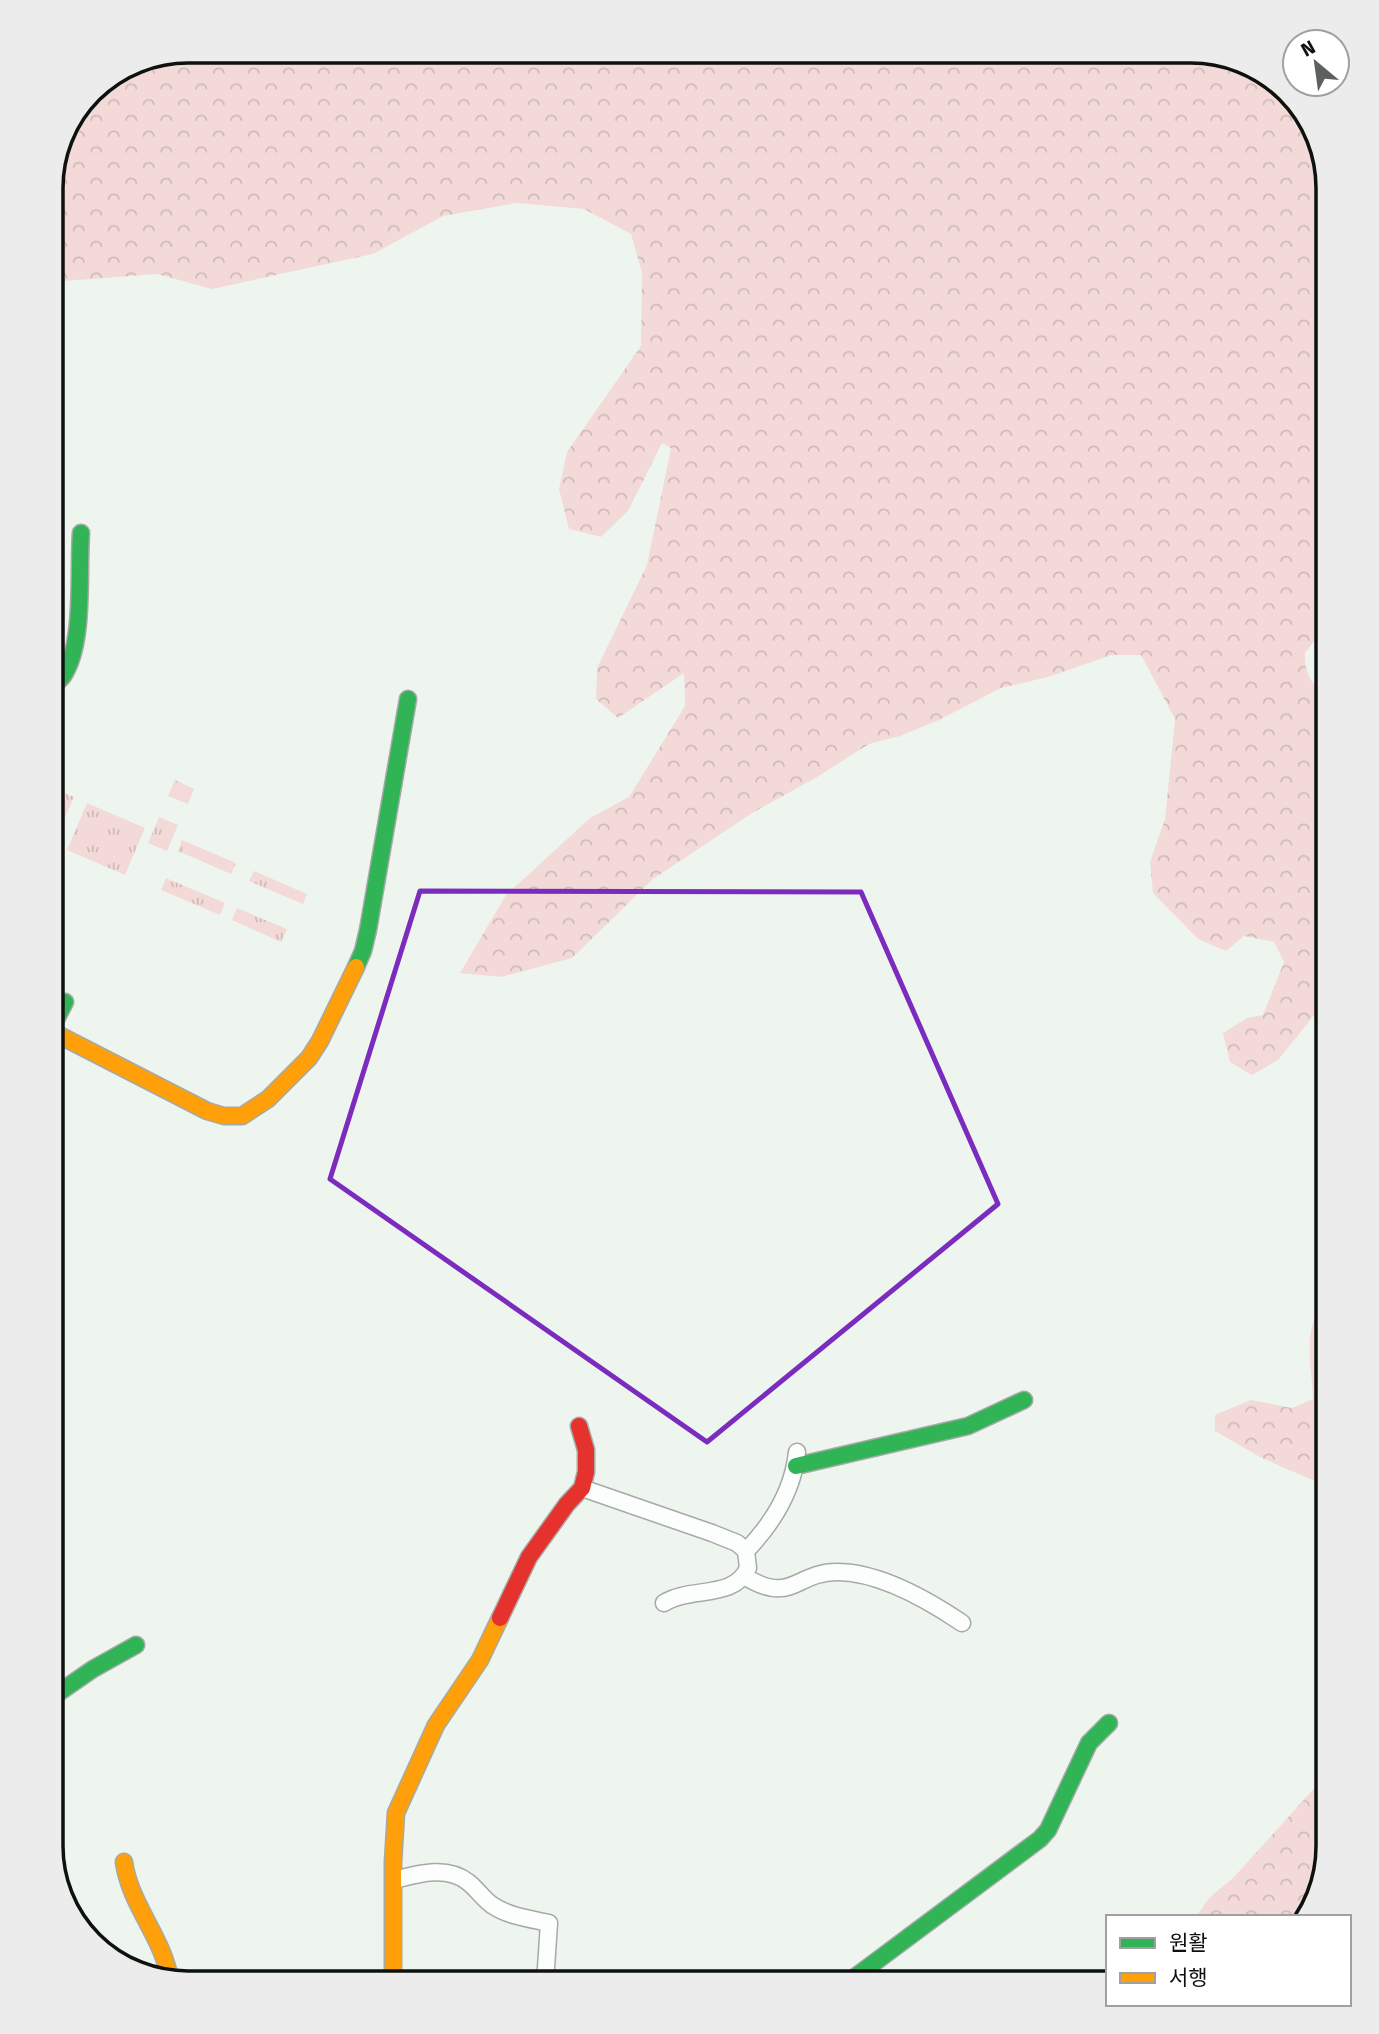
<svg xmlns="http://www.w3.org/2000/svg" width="1379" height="2034" viewBox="0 0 1379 2034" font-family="'Fira Sans','Noto Sans KR',sans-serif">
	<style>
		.grass { fill: url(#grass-tufts) }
		.forest { fill: url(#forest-crowns) }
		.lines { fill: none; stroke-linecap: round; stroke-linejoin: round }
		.street-casing { stroke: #a5aaa6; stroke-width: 19 }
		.fast-casing { stroke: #a5aaa6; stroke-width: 19 }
		.slow-casing { stroke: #a5aaa6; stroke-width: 19 }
		.jam-casing { stroke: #a5aaa6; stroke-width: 19 }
		.street { stroke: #fcfefd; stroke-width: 16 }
		.fast { stroke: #30b455; stroke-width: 16 }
		.slow { stroke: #ff9f0a; stroke-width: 16 }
		.jam { stroke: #e5322d; stroke-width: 16 }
		.marked { fill: none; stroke: #7b2cbf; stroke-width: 5; stroke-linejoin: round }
		.rim { fill: none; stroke: #0e120f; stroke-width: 3.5 }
	</style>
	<defs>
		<pattern id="grass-tufts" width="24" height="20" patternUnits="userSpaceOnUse" patternTransform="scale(1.75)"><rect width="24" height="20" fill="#f3dad8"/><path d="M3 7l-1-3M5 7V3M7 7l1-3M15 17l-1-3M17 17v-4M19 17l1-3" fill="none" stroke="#cfbab8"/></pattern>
		<pattern id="forest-crowns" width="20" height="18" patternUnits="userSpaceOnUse" patternTransform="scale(1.75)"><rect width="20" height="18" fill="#f3dad8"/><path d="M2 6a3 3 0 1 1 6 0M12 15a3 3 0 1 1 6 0" fill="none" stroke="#cfbab8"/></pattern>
	</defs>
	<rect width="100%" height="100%" fill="#eef5ef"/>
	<path class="grass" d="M 175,780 L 194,789 L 188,804 L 168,796 Z
		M 51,787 L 74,797 L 53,844 L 51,843 Z
		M 87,803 L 145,828 L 125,875 L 67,850 Z
		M 159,817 L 178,825 L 167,851 L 148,843 Z
		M 182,840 L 236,863 L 231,874 L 178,851 Z
		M 254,871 L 307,894 L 303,904 L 249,881 Z
		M 166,878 L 225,903 L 220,915 L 161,890 Z
		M 237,908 L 287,929 L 281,942 L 232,920 Z"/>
	<path class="forest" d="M 188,51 L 1199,51 L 1260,69 L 1310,120 L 1328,188 L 1328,607 C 1326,627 1317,638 1305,653 C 1304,674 1313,686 1328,699 L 1328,998 L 1278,1060 L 1252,1075 L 1230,1062 L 1223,1033 L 1247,1018 L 1263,1015 L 1284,962 L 1274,942 L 1244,936 L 1226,951 L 1198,939 L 1153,893 L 1150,862 L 1165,819 L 1175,719 L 1141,655 L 1112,655 L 1048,677 L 1001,688 L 939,720 L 900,736 L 869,744 L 817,777 L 752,813 L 653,879 L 572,958 L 501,977 L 460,973 L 506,895 L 590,818 L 629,797 L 685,706 L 684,673 L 618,718 L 596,699 L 597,668 L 647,565 L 671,448 L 662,443 L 628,511 L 601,537 L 569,529 L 559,489 L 567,452 L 641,346 L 642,273 L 631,234 L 584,209 L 517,203 L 443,216 L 373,254 L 212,289 L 157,274 L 51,282 L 51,180 L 61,135 L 91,91 L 136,61 Z
		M 1328,1301 L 1328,1487 L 1260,1457 L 1215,1431 L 1215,1415 L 1251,1400 L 1292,1408 L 1313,1399 C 1312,1367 1300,1323 1328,1301 Z
		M 1328,1773 L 1328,1846 L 1310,1915 L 1308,1917 L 1196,1917 L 1209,1898 L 1234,1877 Z"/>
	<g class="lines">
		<defs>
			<path id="street" d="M 582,1488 L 712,1533 L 737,1543 L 746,1551 L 748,1568 C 734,1600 690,1586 664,1603
				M 746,1551 C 773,1523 793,1491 797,1452
				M 744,1576 C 792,1606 795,1572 837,1572 C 879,1572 928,1600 962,1623
				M 394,1880 C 417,1874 447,1865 468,1882 C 477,1889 483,1899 492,1905 C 508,1916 530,1919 549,1923 L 545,1983"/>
			<path id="fast" d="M 51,687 C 55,684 60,680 63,676 C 85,644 78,572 81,533
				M 356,967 L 363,951 L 368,930 L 408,699
				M 51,1029 L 65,1002
				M 796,1466 L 968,1426 L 1024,1400
				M 51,1698 L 93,1669 L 136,1645
				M 847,1983 L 1040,1839 L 1048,1830 L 1089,1743 L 1109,1723"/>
			<path id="slow" d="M 51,1031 L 207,1111 L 224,1116 L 242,1116 L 268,1099 L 309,1058 L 320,1041 L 356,967
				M 124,1862 C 130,1905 163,1937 170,1980
				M 393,1983 L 393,1862 L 396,1813 L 436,1725 L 480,1660 L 500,1618"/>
			<path id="jam" d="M 500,1618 L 529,1557 L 567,1504 L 582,1488 L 586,1472 L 586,1450 L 579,1426"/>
		</defs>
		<use href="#street" class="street-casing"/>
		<use href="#fast" class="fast-casing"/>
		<use href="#slow" class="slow-casing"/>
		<use href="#jam" class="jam-casing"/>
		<use href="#street" class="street"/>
		<use href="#fast" class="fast"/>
		<use href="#slow" class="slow"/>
		<use href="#jam" class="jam"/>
	</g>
	<path class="marked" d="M 420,891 L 861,892 L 998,1204 L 707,1442 L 330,1179 Z"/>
	<path d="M0 0H1379V2034H0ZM188 63H1191A125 125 0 0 1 1316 188V1846A125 125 0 0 1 1191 1971H188A125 125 0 0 1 63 1846V188A125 125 0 0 1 188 63Z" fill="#ececec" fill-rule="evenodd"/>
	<path class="rim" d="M188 63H1191A125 125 0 0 1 1316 188V1846A125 125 0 0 1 1191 1971H188A125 125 0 0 1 63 1846V188A125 125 0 0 1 188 63Z"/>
	<rect x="1106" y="1915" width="245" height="91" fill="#ffffff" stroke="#9fa09f" stroke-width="2"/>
	<rect x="1120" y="1938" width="35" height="10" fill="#30b455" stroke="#9fa09f" stroke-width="2"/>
	<text x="1169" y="1950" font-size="21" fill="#0e120f">원활</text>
	<rect x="1120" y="1973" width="35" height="10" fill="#ff9f0a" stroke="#9fa09f" stroke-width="2"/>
	<text x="1169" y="1985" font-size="21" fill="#0e120f">서행</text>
	<g transform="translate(1316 63) rotate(331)"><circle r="33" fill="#ffffff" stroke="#9fa09f" stroke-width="2"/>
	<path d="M0-5L12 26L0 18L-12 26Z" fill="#5c615d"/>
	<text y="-10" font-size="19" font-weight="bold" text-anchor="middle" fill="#0e120f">N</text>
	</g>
</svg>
